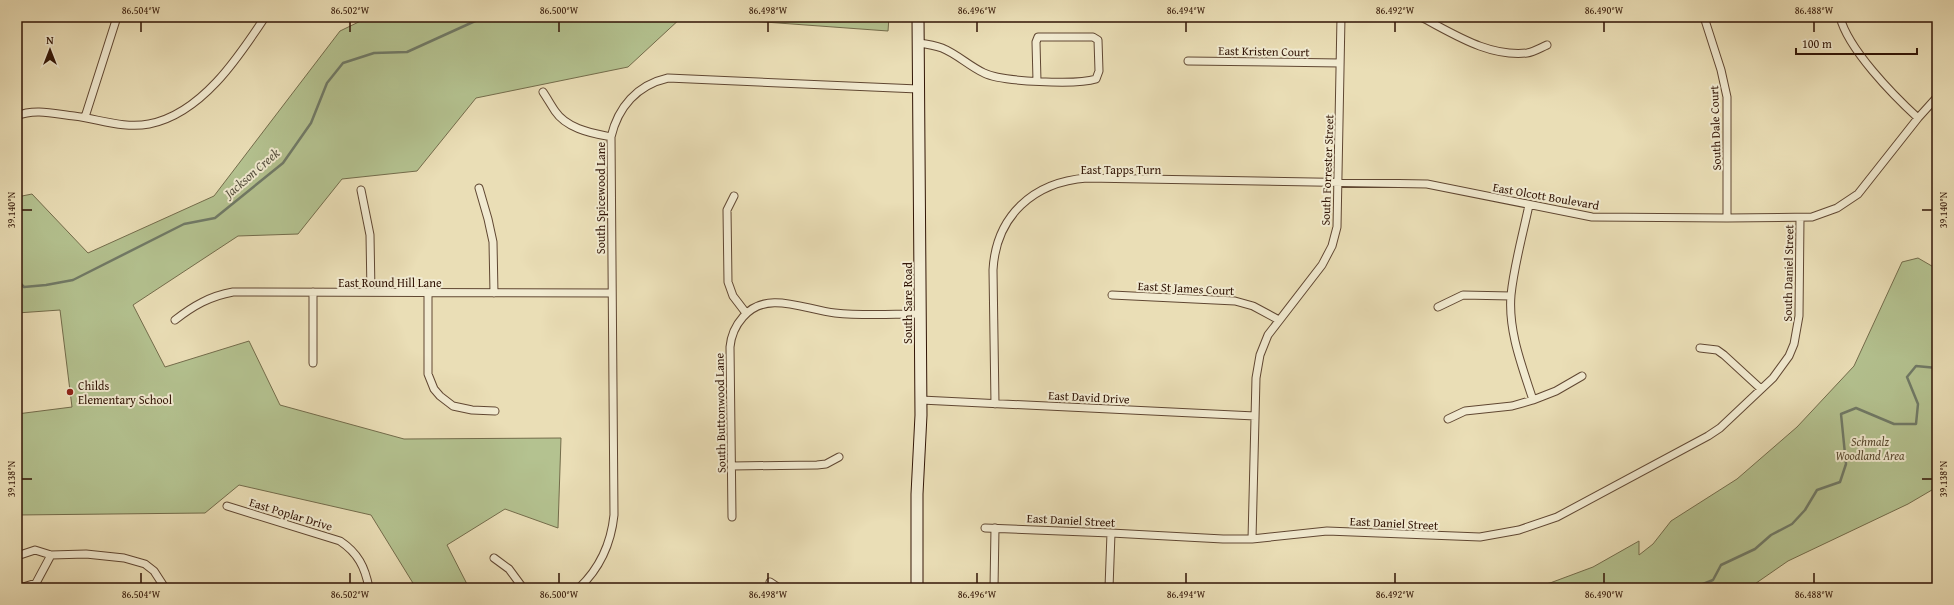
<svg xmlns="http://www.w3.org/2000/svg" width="1954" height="605" viewBox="0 0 1954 605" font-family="'Gentium Book Plus',serif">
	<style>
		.green { fill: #b4c290; stroke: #736c4b }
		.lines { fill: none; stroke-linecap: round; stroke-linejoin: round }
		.stream { stroke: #707a67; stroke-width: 2.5 }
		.minor-casing { stroke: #604732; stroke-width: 9 }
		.secondary-casing { stroke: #321506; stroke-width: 13 }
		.minor { stroke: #f1ead0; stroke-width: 7 }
		.secondary { stroke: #f1ead0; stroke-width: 11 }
		.ticks { fill: none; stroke: #321506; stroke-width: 1.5 }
		.poi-dot { fill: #8f2418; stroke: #f1ead0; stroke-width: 1.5 }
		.labels { text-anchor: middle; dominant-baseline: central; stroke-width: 4; stroke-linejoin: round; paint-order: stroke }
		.street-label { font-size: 12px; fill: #321506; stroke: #f1ead0 }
		.poi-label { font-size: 12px; fill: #321506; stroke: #f1ead0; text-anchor: start }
		.park-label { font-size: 12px; font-style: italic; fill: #59492f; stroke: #f1ead0 }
		.water-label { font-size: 13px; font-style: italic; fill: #56503f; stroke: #f1ead0 }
		.neatline { fill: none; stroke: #321506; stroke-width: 1.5 }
		.ticks-label { font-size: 10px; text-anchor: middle; fill: #321506 }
	</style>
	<rect width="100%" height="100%" fill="#eadeb6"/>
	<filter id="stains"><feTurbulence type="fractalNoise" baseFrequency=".005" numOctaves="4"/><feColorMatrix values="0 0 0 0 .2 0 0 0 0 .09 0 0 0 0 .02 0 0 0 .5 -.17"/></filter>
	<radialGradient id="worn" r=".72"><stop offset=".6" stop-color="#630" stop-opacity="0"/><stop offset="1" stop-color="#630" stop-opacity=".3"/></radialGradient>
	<path class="green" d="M 369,17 L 682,17 L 628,67 L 476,98 L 417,171 L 342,179 L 298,234 L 238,236 L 133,305 L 165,367 L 249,341 L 280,405 L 404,439 L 561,438 L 558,528 L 505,509 L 447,545 L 469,588 L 416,588 L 371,515 L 239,485 L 205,513 L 17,515 L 17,414 L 72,407 L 60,310 L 17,313 L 17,197 L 32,194 L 88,253 L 214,196 L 340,31 Z
		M 696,17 L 889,17 L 888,31 Z
		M 1918,258 L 1937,269 L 1937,487 L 1908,504 L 1788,561 L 1749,588 L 1527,588 L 1550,583 L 1593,567 L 1639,541 L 1639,555 L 1653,544 L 1671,521 L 1737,479 L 1797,427 L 1854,366 L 1902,262 Z"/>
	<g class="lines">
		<path class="stream" d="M 17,280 L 24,287 L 46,285 L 73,280 L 184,224 L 215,218 L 283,163 L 311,123 L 327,83 L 343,63 L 374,53 L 407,52 L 484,17
			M 1693,588 L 1713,580 L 1721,565 L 1755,549 L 1771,535 L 1792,524 L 1805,510 L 1817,490 L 1840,482 L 1846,464 L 1841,414 L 1856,408 L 1894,424 L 1916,424 L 1918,404 L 1907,377 L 1916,366 L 1937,368"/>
		<defs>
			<path id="minor" d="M 1421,17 C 1454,34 1488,57 1527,53 C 1534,52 1540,48 1547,45
				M 1704,17 L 1721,70 L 1727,97 L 1727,218
				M 1840,17 C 1848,49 1893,95 1918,118
				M 918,43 C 926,44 934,45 942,48 C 957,54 969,66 984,73 C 1002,82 1077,85 1096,79 L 1099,71 L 1098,40 L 1093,37 L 1038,37 L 1036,42 L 1037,81
				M 1188,61 L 1340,63
				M 543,92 C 547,98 551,105 555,111 C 567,129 592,133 611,137
				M 17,116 C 34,108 56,114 74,116 C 99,119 124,129 149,124 C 201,114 238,58 265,17
				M 85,117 L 117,17
				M 479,188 L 488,219 L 493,242 L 494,293
				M 361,190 L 370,235 L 371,292
				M 734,196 L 727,210 L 728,282 L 733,296 L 746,313
				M 1529,205 C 1523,234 1514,265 1511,295 C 1508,331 1522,366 1533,400
				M 313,292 L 313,363
				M 428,293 L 428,374 L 434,389 L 440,396 L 453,406 L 472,410 L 495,411
				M 1112,295 L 1235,301 L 1253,306 L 1279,320
				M 1438,307 L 1463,295 L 1511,296
				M 175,320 C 193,306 210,296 233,292 L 612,293
				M 1700,348 L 1717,350 L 1724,355 L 1761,389
				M 921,400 L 1255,416
				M 995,404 L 993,270 C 996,216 1033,182 1087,178 L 1427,184 L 1592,217 L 1727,218 L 1812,217 L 1837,208 L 1858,194 L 1918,118 L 1937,97
				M 1448,419 L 1465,411 L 1512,406 L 1533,400 L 1556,391 L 1582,376
				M 732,466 L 817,465 L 826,464 L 839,457
				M 227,506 L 340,541 C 358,553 365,567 369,588
				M 732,517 L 730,347 C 731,336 735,326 743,317 C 767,289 805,310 835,313 C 863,316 892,314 920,314
				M 985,528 L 1111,533 L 1223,539 L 1252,539 L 1327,531 L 1480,537 L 1519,530 L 1557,517 L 1708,436 L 1720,428 L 1773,378 L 1789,356 L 1794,344 L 1799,316 L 1800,218
				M 1252,539 L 1256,378 L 1260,355 L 1268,335 L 1322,265 L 1332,246 L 1337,227 L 1341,17
				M 17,556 L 35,550 L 51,555 L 86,554 L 124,558 L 145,564 L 154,571 L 165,588
				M 494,558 L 509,569 L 523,588
				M 770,582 L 779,588
				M 20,588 L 36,583 L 51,555
				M 579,588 C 600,568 611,544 614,515 L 611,137 C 618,107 637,85 668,78 L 918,89
				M 994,588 L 995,528
				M 1109,588 L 1111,533"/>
			<path id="secondary" d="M 917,588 L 917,494 L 921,415 L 918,17"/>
		</defs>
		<use href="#minor" class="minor-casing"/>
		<use href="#secondary" class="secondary-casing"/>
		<use href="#minor" class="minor"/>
		<use href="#secondary" class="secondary"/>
	</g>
	<path class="ticks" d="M 141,22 L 141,32M 350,22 L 350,32M 559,22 L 559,32M 768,22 L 768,32M 977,22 L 977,32M 1186,22 L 1186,32M 1395,22 L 1395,32M 1604,22 L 1604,32M 1814,22 L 1814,32M 22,210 L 32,210M 1922,210 L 1932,210M 22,479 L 32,479M 1922,479 L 1932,479M 141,573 L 141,583M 350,573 L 350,583M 559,573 L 559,583M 768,573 L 768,583M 977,573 L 977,583M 1186,573 L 1186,583M 1395,573 L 1395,583M 1604,573 L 1604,583M 1814,573 L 1814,583"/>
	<circle class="poi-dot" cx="70" cy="392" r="4"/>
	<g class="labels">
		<g class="street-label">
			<text transform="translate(1264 51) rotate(1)">East Kristen Court</text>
			<text transform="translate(1715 128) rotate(-92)">South Dale Court</text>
			<text x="1121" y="169">East Tapps Turn</text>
			<text transform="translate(1327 170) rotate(-88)">South Forrester Street</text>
			<text transform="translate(1546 196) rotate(10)">East Olcott Boulevard</text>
			<text transform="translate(600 198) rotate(-90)">South Spicewood Lane</text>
			<text transform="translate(1788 273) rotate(-89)">South Daniel Street</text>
			<text x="390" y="282">East Round Hill Lane</text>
			<text transform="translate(1186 288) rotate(3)">East St James Court</text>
			<text transform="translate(907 303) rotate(-90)">South Sare Road</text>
			<text transform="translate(1089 397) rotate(3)">East David Drive</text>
			<text transform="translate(720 413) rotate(-91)">South Buttonwood Lane</text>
			<text transform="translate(291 514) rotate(17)">East Poplar Drive</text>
			<text transform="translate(1071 520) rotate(3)">East Daniel Street</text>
			<text transform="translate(1394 523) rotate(3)">East Daniel Street</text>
		</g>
		<g class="poi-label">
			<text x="78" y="385">Childs<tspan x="78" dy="14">Elementary School</tspan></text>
		</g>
		<g class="park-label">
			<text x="1870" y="441">Schmalz<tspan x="1870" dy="14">Woodland Area</tspan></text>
		</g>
		<g class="water-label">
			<text transform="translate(252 173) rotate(-41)">Jackson Creek</text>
		</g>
	</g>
	<rect width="1954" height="605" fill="none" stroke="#eadeb6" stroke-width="44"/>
	<g transform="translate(50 50)" stroke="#f1ead0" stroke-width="3" paint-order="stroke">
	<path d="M0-3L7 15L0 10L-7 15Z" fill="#321506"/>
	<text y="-6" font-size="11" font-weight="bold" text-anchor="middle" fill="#321506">N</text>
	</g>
	<path d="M1796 48v6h121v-6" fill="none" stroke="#321506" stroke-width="2"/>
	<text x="1802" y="48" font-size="12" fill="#321506" stroke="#f1ead0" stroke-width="3" paint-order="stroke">100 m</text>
	<rect x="22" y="22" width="1910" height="561" class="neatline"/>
	<g class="ticks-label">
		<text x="141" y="14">86.504°W</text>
		<text x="350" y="14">86.502°W</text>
		<text x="559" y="14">86.500°W</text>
		<text x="768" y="14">86.498°W</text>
		<text x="977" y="14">86.496°W</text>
		<text x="1186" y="14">86.494°W</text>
		<text x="1395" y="14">86.492°W</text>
		<text x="1604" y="14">86.490°W</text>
		<text x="1814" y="14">86.488°W</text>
		<text transform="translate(11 210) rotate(-90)" y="4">39.140°N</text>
		<text transform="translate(1943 210) rotate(-90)" y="4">39.140°N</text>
		<text transform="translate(11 479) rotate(-90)" y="4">39.138°N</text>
		<text transform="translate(1943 479) rotate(-90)" y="4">39.138°N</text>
		<text x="141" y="598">86.504°W</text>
		<text x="350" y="598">86.502°W</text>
		<text x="559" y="598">86.500°W</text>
		<text x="768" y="598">86.498°W</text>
		<text x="977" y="598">86.496°W</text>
		<text x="1186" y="598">86.494°W</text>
		<text x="1395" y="598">86.492°W</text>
		<text x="1604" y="598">86.490°W</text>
		<text x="1814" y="598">86.488°W</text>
	</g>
	<rect width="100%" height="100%" filter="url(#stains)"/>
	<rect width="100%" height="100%" fill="url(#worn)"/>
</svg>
